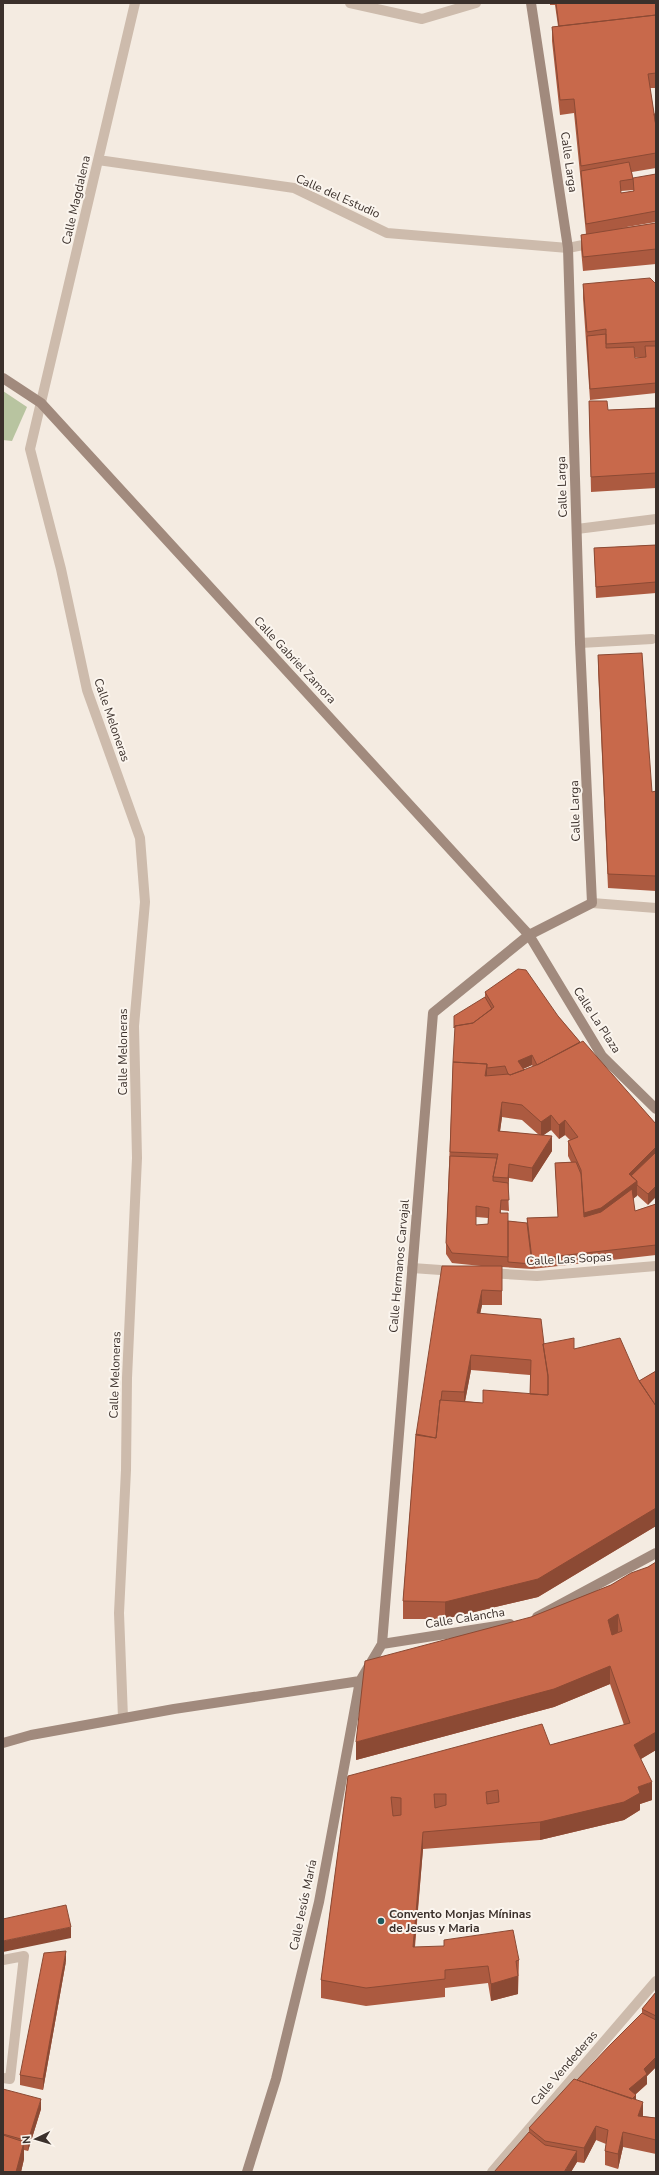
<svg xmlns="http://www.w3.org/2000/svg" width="659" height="2175" viewBox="0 0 659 2175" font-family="'Nunito Sans',sans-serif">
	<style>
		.green { fill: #b8c4a0 }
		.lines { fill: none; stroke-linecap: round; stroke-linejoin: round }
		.street { stroke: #cdbbac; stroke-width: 10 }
		.secondary { stroke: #a18a7d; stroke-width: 10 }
		.wall { fill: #ac5a40; fill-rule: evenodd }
		.shaded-wall { fill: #8c4a34 }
		.building { fill: #c8694b; stroke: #8c4a34; fill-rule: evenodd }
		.poi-dot { fill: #1f5a5e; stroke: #fbf5ee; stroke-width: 1.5 }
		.labels { text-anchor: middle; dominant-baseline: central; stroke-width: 4; stroke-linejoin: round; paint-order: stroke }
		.street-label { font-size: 12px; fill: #3b302b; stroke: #fbf5ee }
		.poi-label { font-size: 12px; font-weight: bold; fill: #3b302b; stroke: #fbf5ee; text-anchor: start }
	</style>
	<rect width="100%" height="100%" fill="#f4ebe1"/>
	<path class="green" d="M 3,391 L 27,407 L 12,441 L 3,440 Z"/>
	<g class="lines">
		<path class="street" d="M 350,3 L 422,19 L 476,3
			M 98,160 L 294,188 L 387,233 L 568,248 L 593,243
			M 577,529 L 656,519
			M 580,643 L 652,639
			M 592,903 L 656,908
			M 412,1268 L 455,1271
			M 488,1273 L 537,1276 L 656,1266
			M 123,1718 L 119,1613 L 126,1470 L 127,1378 L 137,1158 L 134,1026 L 145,902 L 140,838 L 87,690 L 61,569 L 30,449 L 135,3
			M 3,1960 L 24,1956 L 10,2079 L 3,2078
			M 492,2172 L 656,1981"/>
		<path class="secondary" d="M 3,378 L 41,403 L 529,935 L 602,1056 L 656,1109
			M 537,1617 L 656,1553
			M 382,1644 L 510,1624
			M 3,1743 L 31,1735 L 174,1709 L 360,1681
			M 247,2172 L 276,2079 L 319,1902 L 360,1681 L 382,1644 L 433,1013 L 529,935 L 592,903 L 580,643 L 568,248 L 531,3"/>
	</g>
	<path class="wall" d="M 550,3 L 656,3 L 656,88 L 650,88 L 654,114 L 656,114 L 656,168 L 632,172 L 633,179 L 656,174 L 656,222 L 621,228 L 656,223 L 656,264 L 583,271 L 581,249 L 581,235 L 586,234 L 574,113 L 560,115 L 552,41 L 552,27 L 558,26 L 555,5 L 550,5 ZM 633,190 L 634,191 L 621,193 L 621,191 Z
		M 583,284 L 656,284 L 656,393 L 590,400 L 583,298 ZM 635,357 L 645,357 L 635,358 Z
		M 589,401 L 608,410 L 656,408 L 656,488 L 591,492 Z
		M 656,545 L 656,593 L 596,598 L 594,548 Z
		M 598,655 L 652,792 L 656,791 L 656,891 L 608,888 L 598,669 Z
		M 485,992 L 558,1016 L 580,1042 L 656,1124 L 648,1205 L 637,1195 L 633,1199 L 635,1211 L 656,1204 L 656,1255 L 532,1269 L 502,1267 L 502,1305 L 482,1305 L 480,1314 L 544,1344 L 574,1349 L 638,1379 L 639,1381 L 656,1371 L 656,1526 L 538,1597 L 445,1619 L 403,1619 L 403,1601 L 416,1435 L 481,1266 L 452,1263 L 446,1254 L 446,1243 L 453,1062 L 485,997 ZM 532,1065 L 533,1067 L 524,1070 L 523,1069 ZM 502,1117 L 522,1120 L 539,1135 L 500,1131 ZM 551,1130 L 559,1139 L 565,1135 L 570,1140 L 568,1141 L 568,1156 L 571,1162 L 555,1163 L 558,1217 L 527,1218 L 527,1223 L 508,1221 L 501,1213 L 501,1210 L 509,1211 L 508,1190 L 509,1178 L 532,1182 L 552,1151 L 543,1135 ZM 476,1217 L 488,1218 L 488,1224 L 476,1225 ZM 471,1370 L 530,1375 L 530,1394 L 483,1403 L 465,1401 Z
		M 656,1562 L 656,1750 L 641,1759 L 652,1800 L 640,1804 L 640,1810 L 624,1820 L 540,1840 L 423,1849 L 415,1947 L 519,1960 L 518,1994 L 491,2001 L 488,1983 L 445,1988 L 445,1997 L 366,2006 L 321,1998 L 321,1980 L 348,1776 L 550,1745 L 624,1725 L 610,1684 L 554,1707 L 356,1760 L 531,1617 L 611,1585 L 648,1567 Z
		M 66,1961 L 43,2090 L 20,2085 L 20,2075 Z
		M 656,1992 L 656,2067 L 647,2076 L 647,2084 L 635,2095 L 636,2100 L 643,2116 L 656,2118 L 656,2154 L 623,2147 L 618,2169 L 605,2165 L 605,2151 L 606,2144 L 596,2140 L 584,2163 L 577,2162 L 571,2172 L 529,2132 L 529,2128 L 577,2080 L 642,2013 L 642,2009 Z
		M 3,2089 L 41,2109 L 28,2151 L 24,2150 L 24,2159 L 21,2172 L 3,2172 Z"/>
	<path class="shaded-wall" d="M 532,1055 L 532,1065 L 518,1071 L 518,1061 Z
		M 487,1064 L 487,1078 L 485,1076 Z
		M 502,1102 L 502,1117 L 498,1145 L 498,1131 Z
		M 551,1115 L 551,1130 L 541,1137 L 541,1122 Z
		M 565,1120 L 565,1135 L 559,1139 L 559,1125 Z
		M 552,1136 L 552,1151 L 532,1182 L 532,1168 Z
		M 656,1147 L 656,1162 L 637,1181 L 637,1196 L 601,1223 L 584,1227 L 584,1213 L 629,1174 Z
		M 509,1164 L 509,1178 L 508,1193 L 508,1178 Z
		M 656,1186 L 656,1197 L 648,1205 L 648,1194 Z
		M 482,1290 L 482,1305 L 477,1328 L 477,1313 Z
		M 471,1355 L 471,1370 L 464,1407 L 464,1392 Z
		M 656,1508 L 656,1526 L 538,1597 L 445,1619 L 445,1602 Z
		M 618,1614 L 618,1632 L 608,1638 L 608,1620 Z
		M 610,1666 L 610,1684 L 554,1707 L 356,1760 L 356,1742 Z
		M 656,1732 L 656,1750 L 634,1763 L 634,1745 Z
		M 652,1782 L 652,1800 L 640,1804 L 640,1810 L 624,1820 L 540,1840 L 540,1822 Z
		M 423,1832 L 423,1849 L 413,1964 L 413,1947 Z
		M 71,1927 L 71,1938 L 3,1952 L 3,1941 Z
		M 66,1951 L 66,1961 L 43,2090 L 43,2079 Z
		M 518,1976 L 518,1994 L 491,2001 L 491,1984 Z
		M 656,2057 L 656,2067 L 647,2076 L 647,2084 L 629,2100 L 629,2089 L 644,2069 Z
		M 636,2095 L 636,2105 L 629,2103 Z
		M 41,2099 L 41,2109 L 28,2151 L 28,2141 Z
		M 643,2102 L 643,2117 L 638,2116 Z
		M 596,2126 L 596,2140 L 584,2163 L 584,2148 Z
		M 623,2132 L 623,2147 L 618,2169 L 618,2154 Z
		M 24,2142 L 24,2159 L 21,2172 L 16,2172 Z
		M 577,2151 L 577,2162 L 571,2172 L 564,2172 Z"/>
	<path class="building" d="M 556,3 L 656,3 L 656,15 L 559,26 Z
		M 656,15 L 656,73 L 648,74 L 656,126 L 656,153 L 581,166 L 574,99 L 560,100 L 552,27 Z
		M 654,114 L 656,114 L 656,126 Z
		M 629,162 L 633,179 L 620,181 L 621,193 L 634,191 L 633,178 L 656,174 L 656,211 L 586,224 L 581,171 Z
		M 656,223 L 656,249 L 583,257 L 581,235 Z
		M 650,278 L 656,284 L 656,341 L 606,344 L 606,329 L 587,332 L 583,284 Z
		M 606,334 L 606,348 L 634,347 L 635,358 L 646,357 L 645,346 L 656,346 L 656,383 L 590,389 L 587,336 Z
		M 589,401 L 607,401 L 608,410 L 656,408 L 656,473 L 591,477 Z
		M 656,545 L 656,582 L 596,587 L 594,548 Z
		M 642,653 L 652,792 L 656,791 L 656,876 L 608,874 L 598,655 Z
		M 518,969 L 526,970 L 558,1016 L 580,1042 L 537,1065 L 532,1055 L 518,1061 L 524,1070 L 510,1075 L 508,1074 L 505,1066 L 487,1068 L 487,1064 L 453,1062 L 455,1026 L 473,1023 L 494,1007 L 485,992 Z
		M 485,997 L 492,1009 L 473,1023 L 455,1026 L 454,1028 L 454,1016 Z
		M 583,1041 L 656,1124 L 656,1147 L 629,1174 L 637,1181 L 601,1208 L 584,1213 L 581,1170 L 568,1141 L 578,1137 L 565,1120 L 559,1125 L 551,1115 L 541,1122 L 522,1105 L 502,1102 L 498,1131 L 552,1136 L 532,1168 L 509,1164 L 508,1178 L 493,1177 L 498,1154 L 450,1152 L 453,1062 L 487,1064 L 485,1076 L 509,1074 L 510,1075 L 539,1064 Z
		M 656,1152 L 656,1186 L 648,1194 L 637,1185 L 637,1181 L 631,1176 Z
		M 450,1156 L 497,1158 L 493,1177 L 493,1181 L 508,1183 L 509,1200 L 501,1200 L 500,1213 L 508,1213 L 508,1257 L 452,1253 L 446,1243 ZM 476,1206 L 489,1208 L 488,1224 L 476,1225 Z
		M 576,1162 L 581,1174 L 584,1217 L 601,1212 L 632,1189 L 635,1211 L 656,1204 L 656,1245 L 532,1259 L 527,1218 L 558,1217 L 555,1163 Z
		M 508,1221 L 527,1223 L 532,1264 L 508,1262 Z
		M 442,1266 L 502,1266 L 502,1291 L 482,1290 L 477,1313 L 541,1319 L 544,1344 L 543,1344 L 548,1377 L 548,1395 L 530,1394 L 531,1360 L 471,1355 L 464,1392 L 442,1391 L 441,1400 L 440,1400 L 436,1438 L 416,1435 Z
		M 574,1338 L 574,1349 L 620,1338 L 638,1379 L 656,1406 L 656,1508 L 538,1579 L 445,1602 L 403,1601 L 416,1434 L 436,1438 L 440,1400 L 483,1403 L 483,1390 L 548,1395 L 548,1375 L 543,1344 Z
		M 656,1371 L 656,1406 L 639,1381 Z
		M 656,1562 L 656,1732 L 634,1745 L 652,1782 L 638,1787 L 640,1793 L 624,1802 L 540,1822 L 423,1832 L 413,1947 L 444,1946 L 444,1940 L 513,1930 L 519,1960 L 516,1961 L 518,1976 L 491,1984 L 488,1966 L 445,1970 L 445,1979 L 366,1988 L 321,1980 L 348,1776 L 542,1724 L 550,1745 L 630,1723 L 610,1666 L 554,1689 L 356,1742 L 365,1661 L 531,1617 L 611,1585 L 631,1573 L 648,1567 ZM 618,1614 L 622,1631 L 612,1635 L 608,1620 ZM 498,1790 L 499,1802 L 487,1804 L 486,1792 ZM 434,1794 L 446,1794 L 446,1805 L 435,1808 ZM 391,1797 L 401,1798 L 401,1815 L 393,1816 Z
		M 66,1905 L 71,1927 L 3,1941 L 3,1919 Z
		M 66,1951 L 43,2079 L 20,2075 L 44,1953 Z
		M 656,1992 L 656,2016 L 642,2009 Z
		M 642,2013 L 656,2020 L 656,2057 L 644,2069 L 647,2074 L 629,2089 L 636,2095 L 632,2099 L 577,2080 L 609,2046 Z
		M 574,2079 L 643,2102 L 638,2116 L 656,2118 L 656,2140 L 623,2132 L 618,2154 L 605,2151 L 608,2130 L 596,2126 L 584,2148 L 545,2141 L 529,2128 Z
		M 3,2089 L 41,2099 L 28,2141 L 3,2134 Z
		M 529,2132 L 545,2145 L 577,2151 L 564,2172 L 494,2172 Z
		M 3,2135 L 24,2142 L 16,2172 L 3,2172 Z"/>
	<circle class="poi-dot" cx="381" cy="1921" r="4"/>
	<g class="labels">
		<g class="street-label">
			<text transform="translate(569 162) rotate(82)">Calle Larga</text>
			<text transform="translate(338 196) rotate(24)">Calle del Estudio</text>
			<text transform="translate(76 200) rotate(-77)">Calle Magdalena</text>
			<text transform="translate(562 487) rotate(-92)">Calle Larga</text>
			<text transform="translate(295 660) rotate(47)">Calle Gabriel Zamora</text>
			<text transform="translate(112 720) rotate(71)">Calle Meloneras</text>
			<text transform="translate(575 811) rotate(-92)">Calle Larga</text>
			<text transform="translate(597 1020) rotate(57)">Calle La Plaza</text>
			<text transform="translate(123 1052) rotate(-90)">Calle Meloneras</text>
			<text transform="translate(569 1259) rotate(-3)">Calle Las Sopas</text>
			<text transform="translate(399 1266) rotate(-85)">Calle Hermanos Carvajal</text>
			<text transform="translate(115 1375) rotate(-88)">Calle Meloneras</text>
			<text transform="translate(465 1618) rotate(-9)">Calle Calancha</text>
			<text transform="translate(303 1905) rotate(-78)">Calle Jesús María</text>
			<text transform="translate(564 2068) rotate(-49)">Calle Vendederas</text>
		</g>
		<g class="poi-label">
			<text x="389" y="1914">Convento Monjas Míninas<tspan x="389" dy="14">de Jesus y Maria</tspan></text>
		</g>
	</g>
	<rect width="659" height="2175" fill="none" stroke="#3b302b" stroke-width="8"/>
	<g transform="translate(36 2139) rotate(265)" stroke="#fbf5ee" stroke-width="3" paint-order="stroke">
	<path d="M0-3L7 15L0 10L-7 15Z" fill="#3b302b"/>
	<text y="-6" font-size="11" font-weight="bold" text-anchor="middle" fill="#3b302b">N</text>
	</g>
</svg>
